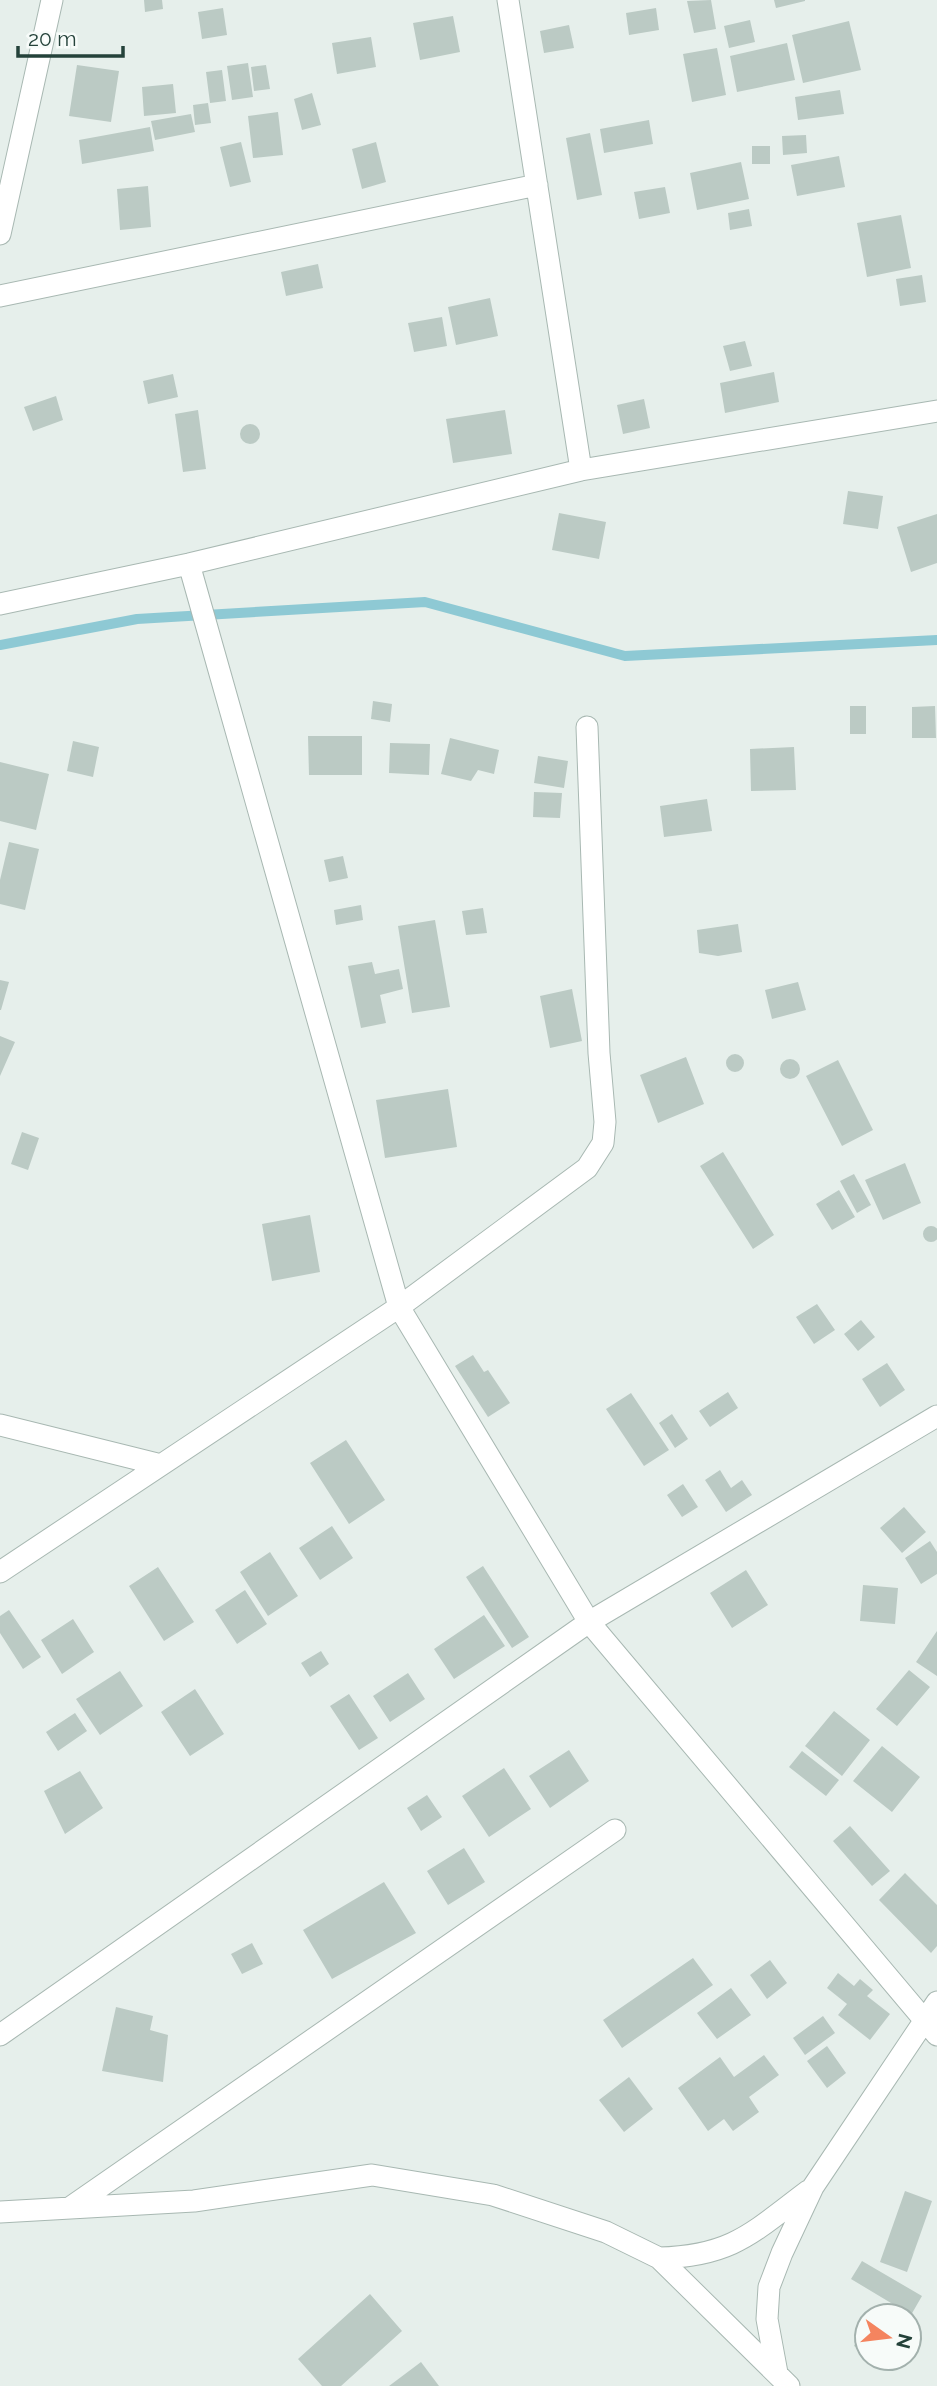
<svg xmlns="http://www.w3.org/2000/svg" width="937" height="2386" viewBox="0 0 937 2386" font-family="Raleway,sans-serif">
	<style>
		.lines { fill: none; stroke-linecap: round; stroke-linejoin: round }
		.stream { stroke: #8ec9d4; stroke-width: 10 }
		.building { fill: #bbcac4 }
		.minor-casing { stroke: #a8b8b2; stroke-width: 23 }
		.minor { stroke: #fff; stroke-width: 21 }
	</style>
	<rect width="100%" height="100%" fill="#e6efeb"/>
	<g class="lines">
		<path class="stream" d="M 0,645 L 137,619 L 425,602 L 625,656 L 937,640"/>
	</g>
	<path class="building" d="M 144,0 L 162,0 L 163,9 L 145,12 Z
		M 711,0 L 716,29 L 694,33 L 687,1 Z
		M 774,0 L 805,0 L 805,1 L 776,8 Z
		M 223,8 L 227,35 L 202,39 L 198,12 Z
		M 656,8 L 659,30 L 629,35 L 626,13 Z
		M 453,16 L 460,52 L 420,60 L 413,23 Z
		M 750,20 L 755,42 L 729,48 L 724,26 Z
		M 849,21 L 861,70 L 803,83 L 792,35 Z
		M 569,25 L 574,48 L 544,53 L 540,31 Z
		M 371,37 L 376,67 L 337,74 L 332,43 Z
		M 787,43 L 795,80 L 737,92 L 730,56 Z
		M 717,48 L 726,95 L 692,102 L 683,54 Z
		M 248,63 L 253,97 L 232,100 L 227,66 Z
		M 77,65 L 119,71 L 111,122 L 69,116 Z
		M 266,65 L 270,89 L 254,91 L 251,67 Z
		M 222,70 L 226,101 L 210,103 L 206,72 Z
		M 173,84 L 176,113 L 144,116 L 142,87 Z
		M 840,90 L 844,114 L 798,120 L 795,97 Z
		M 312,93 L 321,125 L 302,130 L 294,99 Z
		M 208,103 L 211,123 L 195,125 L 193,105 Z
		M 278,112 L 283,155 L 253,158 L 248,116 Z
		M 191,114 L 195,132 L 155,140 L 151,121 Z
		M 649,120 L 653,144 L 604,153 L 600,129 Z
		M 150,127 L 154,151 L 82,164 L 79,140 Z
		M 590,133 L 602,195 L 577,200 L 566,138 Z
		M 806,135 L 807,153 L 783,155 L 782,136 Z
		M 241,142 L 251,182 L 230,187 L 220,147 Z
		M 376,142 L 386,182 L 362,189 L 352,149 Z
		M 752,146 L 770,146 L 770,164 L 752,164 Z
		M 839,156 L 845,187 L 797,196 L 791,165 Z
		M 741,162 L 749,199 L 697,210 L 690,173 Z
		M 148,186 L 151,227 L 120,230 L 117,189 Z
		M 665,187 L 670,213 L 639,219 L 634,192 Z
		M 749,209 L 752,226 L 730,230 L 728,213 Z
		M 901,215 L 911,268 L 867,277 L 857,223 Z
		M 318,264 L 323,288 L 286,296 L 281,272 Z
		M 922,275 L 926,302 L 900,306 L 896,279 Z
		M 490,298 L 498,336 L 456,345 L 448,307 Z
		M 442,317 L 447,346 L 414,352 L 408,323 Z
		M 745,341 L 752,366 L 730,371 L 723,346 Z
		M 774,372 L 779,402 L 725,413 L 720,383 Z
		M 173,374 L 178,397 L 148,404 L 143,381 Z
		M 56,396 L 63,420 L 33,431 L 24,407 Z
		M 644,399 L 650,428 L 623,434 L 617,405 Z
		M 198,410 L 206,469 L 183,472 L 175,414 Z
		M 505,410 L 512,454 L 453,463 L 446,419 Z
		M240 434a10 10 0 1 1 20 0a10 10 0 1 1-20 0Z
		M 848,491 L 883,496 L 878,529 L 843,524 Z
		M 559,513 L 606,522 L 599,559 L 552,550 Z
		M 937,514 L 937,563 L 911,572 L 897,527 Z
		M 373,701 L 392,704 L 390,722 L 371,719 Z
		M 850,706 L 866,706 L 866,734 L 850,734 Z
		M 935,706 L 936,738 L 912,738 L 912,707 Z
		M 308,736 L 362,736 L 362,775 L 309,775 Z
		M 450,738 L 499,750 L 494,774 L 478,770 L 471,781 L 441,774 Z
		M 73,741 L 99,747 L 93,777 L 67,771 Z
		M 390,743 L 430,744 L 429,775 L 389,773 Z
		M 794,747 L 796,790 L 751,791 L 750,749 Z
		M 538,756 L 568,761 L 564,788 L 534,783 Z
		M 0,762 L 49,774 L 36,830 L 0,821 Z
		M 534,792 L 562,793 L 560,818 L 533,817 Z
		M 707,799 L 712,831 L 664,837 L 660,806 Z
		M 9,842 L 39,849 L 25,910 L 0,904 L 0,880 Z
		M 343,856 L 348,878 L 329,882 L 324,860 Z
		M 361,905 L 363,920 L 336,925 L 334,910 Z
		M 483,908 L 487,933 L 466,935 L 462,911 Z
		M 435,920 L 450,1007 L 412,1013 L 398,926 Z
		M 738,924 L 742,952 L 718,956 L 699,953 L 697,930 Z
		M 372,962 L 375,974 L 399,969 L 403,989 L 380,995 L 386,1023 L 361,1028 L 348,966 Z
		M 0,980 L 9,982 L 1,1010 L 0,1010 Z
		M 798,982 L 806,1010 L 772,1019 L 765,990 Z
		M 572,989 L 582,1041 L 550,1048 L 540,996 Z
		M 0,1036 L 15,1042 L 0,1076 Z
		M726 1063a9 9 0 1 1 18 0a9 9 0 1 1-18 0Z
		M 686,1057 L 704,1104 L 658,1123 L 640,1075 Z
		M780 1069a10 10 0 1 1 20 0a10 10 0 1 1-20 0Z
		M 838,1060 L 873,1130 L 842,1146 L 806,1076 Z
		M 448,1089 L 457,1147 L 385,1158 L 376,1100 Z
		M 22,1132 L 39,1138 L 28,1170 L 11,1164 Z
		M 723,1152 L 774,1235 L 753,1249 L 700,1166 Z
		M 905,1163 L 921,1203 L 883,1220 L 865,1180 Z
		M 854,1174 L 871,1205 L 857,1213 L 840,1181 Z
		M 839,1190 L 855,1217 L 832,1230 L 816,1204 Z
		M 310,1215 L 320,1272 L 272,1281 L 262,1224 Z
		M923 1234a8 8 0 1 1 16 0a8 8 0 1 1-16 0Z
		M 817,1304 L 835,1330 L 814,1344 L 796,1317 Z
		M 861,1320 L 875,1337 L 858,1351 L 844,1334 Z
		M 473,1355 L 484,1372 L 488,1370 L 510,1403 L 488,1417 L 455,1366 Z
		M 887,1363 L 905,1390 L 880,1407 L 862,1379 Z
		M 728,1392 L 738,1408 L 710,1427 L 699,1411 Z
		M 631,1393 L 669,1450 L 644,1466 L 606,1409 Z
		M 672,1414 L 688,1439 L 675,1448 L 659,1423 Z
		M 346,1440 L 385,1500 L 349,1524 L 310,1463 Z
		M 720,1470 L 731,1488 L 742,1480 L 752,1495 L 726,1512 L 705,1480 Z
		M 683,1484 L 698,1507 L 682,1517 L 667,1495 Z
		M 904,1507 L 926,1532 L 902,1553 L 880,1528 Z
		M 332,1526 L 353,1558 L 320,1580 L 299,1548 Z
		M 930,1541 L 937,1552 L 937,1574 L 921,1584 L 905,1558 Z
		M 270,1552 L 298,1596 L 268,1616 L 240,1572 Z
		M 483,1566 L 529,1637 L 512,1648 L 466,1577 Z
		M 158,1567 L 194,1622 L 164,1641 L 129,1586 Z
		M 746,1570 L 768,1605 L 732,1628 L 710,1593 Z
		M 863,1585 L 898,1588 L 895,1624 L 860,1621 Z
		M 245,1590 L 267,1624 L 237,1644 L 215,1610 Z
		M 9,1610 L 41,1657 L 23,1669 L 0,1633 L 0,1616 Z
		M 484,1615 L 505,1646 L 454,1679 L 434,1649 Z
		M 73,1619 L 94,1652 L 62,1674 L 41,1640 Z
		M 937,1631 L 937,1676 L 916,1662 Z
		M 321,1651 L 329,1664 L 310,1677 L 301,1663 Z
		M 909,1670 L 930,1687 L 897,1726 L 876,1709 Z
		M 120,1671 L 143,1706 L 100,1735 L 76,1699 Z
		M 408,1673 L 425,1699 L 390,1722 L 373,1696 Z
		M 195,1689 L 224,1734 L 190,1756 L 161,1712 Z
		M 349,1694 L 378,1738 L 359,1750 L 330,1706 Z
		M 834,1711 L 870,1740 L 842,1776 L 805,1746 Z
		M 75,1713 L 87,1731 L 58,1751 L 46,1732 Z
		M 882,1746 L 920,1777 L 892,1812 L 853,1781 Z
		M 569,1750 L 589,1781 L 550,1808 L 529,1776 Z
		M 802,1751 L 839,1780 L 826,1796 L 789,1767 Z
		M 504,1768 L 531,1809 L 489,1837 L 462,1796 Z
		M 80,1771 L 103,1808 L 65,1834 L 44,1791 Z
		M 427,1795 L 442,1817 L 421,1831 L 407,1808 Z
		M 850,1826 L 890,1871 L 872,1886 L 833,1841 Z
		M 464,1848 L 485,1882 L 448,1905 L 427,1871 Z
		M 905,1873 L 937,1905 L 937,1946 L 931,1953 L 879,1900 Z
		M 384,1882 L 416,1933 L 332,1979 L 303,1930 Z
		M 252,1943 L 263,1964 L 242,1974 L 231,1954 Z
		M 693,1958 L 713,1985 L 622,2048 L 603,2020 Z
		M 770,1960 L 787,1983 L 767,1999 L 750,1975 Z
		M 838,1973 L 854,1986 L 860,1979 L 873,1990 L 867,1996 L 890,2014 L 870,2040 L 838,2015 L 847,2004 L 827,1988 Z
		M 731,1988 L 751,2015 L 717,2039 L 697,2013 Z
		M 116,2007 L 153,2016 L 150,2030 L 168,2035 L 163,2082 L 102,2071 Z
		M 823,2016 L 835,2033 L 805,2055 L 793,2038 Z
		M 827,2046 L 846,2073 L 827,2088 L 807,2061 Z
		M 764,2055 L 779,2075 L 749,2097 L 759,2112 L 733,2131 L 724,2119 L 708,2131 L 678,2088 L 720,2057 L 734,2077 Z
		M 629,2077 L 653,2109 L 624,2132 L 599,2100 Z
		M 905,2191 L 932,2201 L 907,2272 L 880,2262 Z
		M 862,2261 L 922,2296 L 911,2315 L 851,2279 Z
		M 370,2294 L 402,2331 L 341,2386 L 322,2386 L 298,2359 Z
		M 867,2319 L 867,2353 L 854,2346 Z
		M 421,2362 L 439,2386 L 389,2386 Z"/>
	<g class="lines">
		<defs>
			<path id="minor" d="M 508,0 L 581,470
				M 0,234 L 52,0
				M 0,296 L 537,185
				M 189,564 L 399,1307 L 589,1622 L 937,2035
				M 0,604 L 189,564 L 581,470 L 937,411
				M 0,1425 L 161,1465
				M 0,1572 L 399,1307 L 587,1168 L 603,1143 L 605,1122 L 599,1053 L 587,727
				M 0,2035 L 589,1622 L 937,1416
				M 71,2207 L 615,1830
				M 0,2212 L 194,2201 L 372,2175 L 493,2195 L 606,2232 L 659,2258 L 789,2386
				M 659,2258 C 732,2256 752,2233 808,2191
				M 777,2373 L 767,2319 L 769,2287 L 782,2253 L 813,2187 L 937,2002"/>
		</defs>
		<use href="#minor" class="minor-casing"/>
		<use href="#minor" class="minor"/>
	</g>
	<g transform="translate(888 2337) rotate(104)"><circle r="33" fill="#f7fbf9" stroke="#a3b1ad" stroke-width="2"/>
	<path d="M0-5L12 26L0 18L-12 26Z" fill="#f4845f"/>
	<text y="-10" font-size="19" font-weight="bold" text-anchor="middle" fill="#24423a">N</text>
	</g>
	<path d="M18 46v10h105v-10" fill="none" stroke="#24423a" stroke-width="3.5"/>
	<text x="28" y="46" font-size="21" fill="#24423a" stroke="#f7fbf9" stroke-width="5" paint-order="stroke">20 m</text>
</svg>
